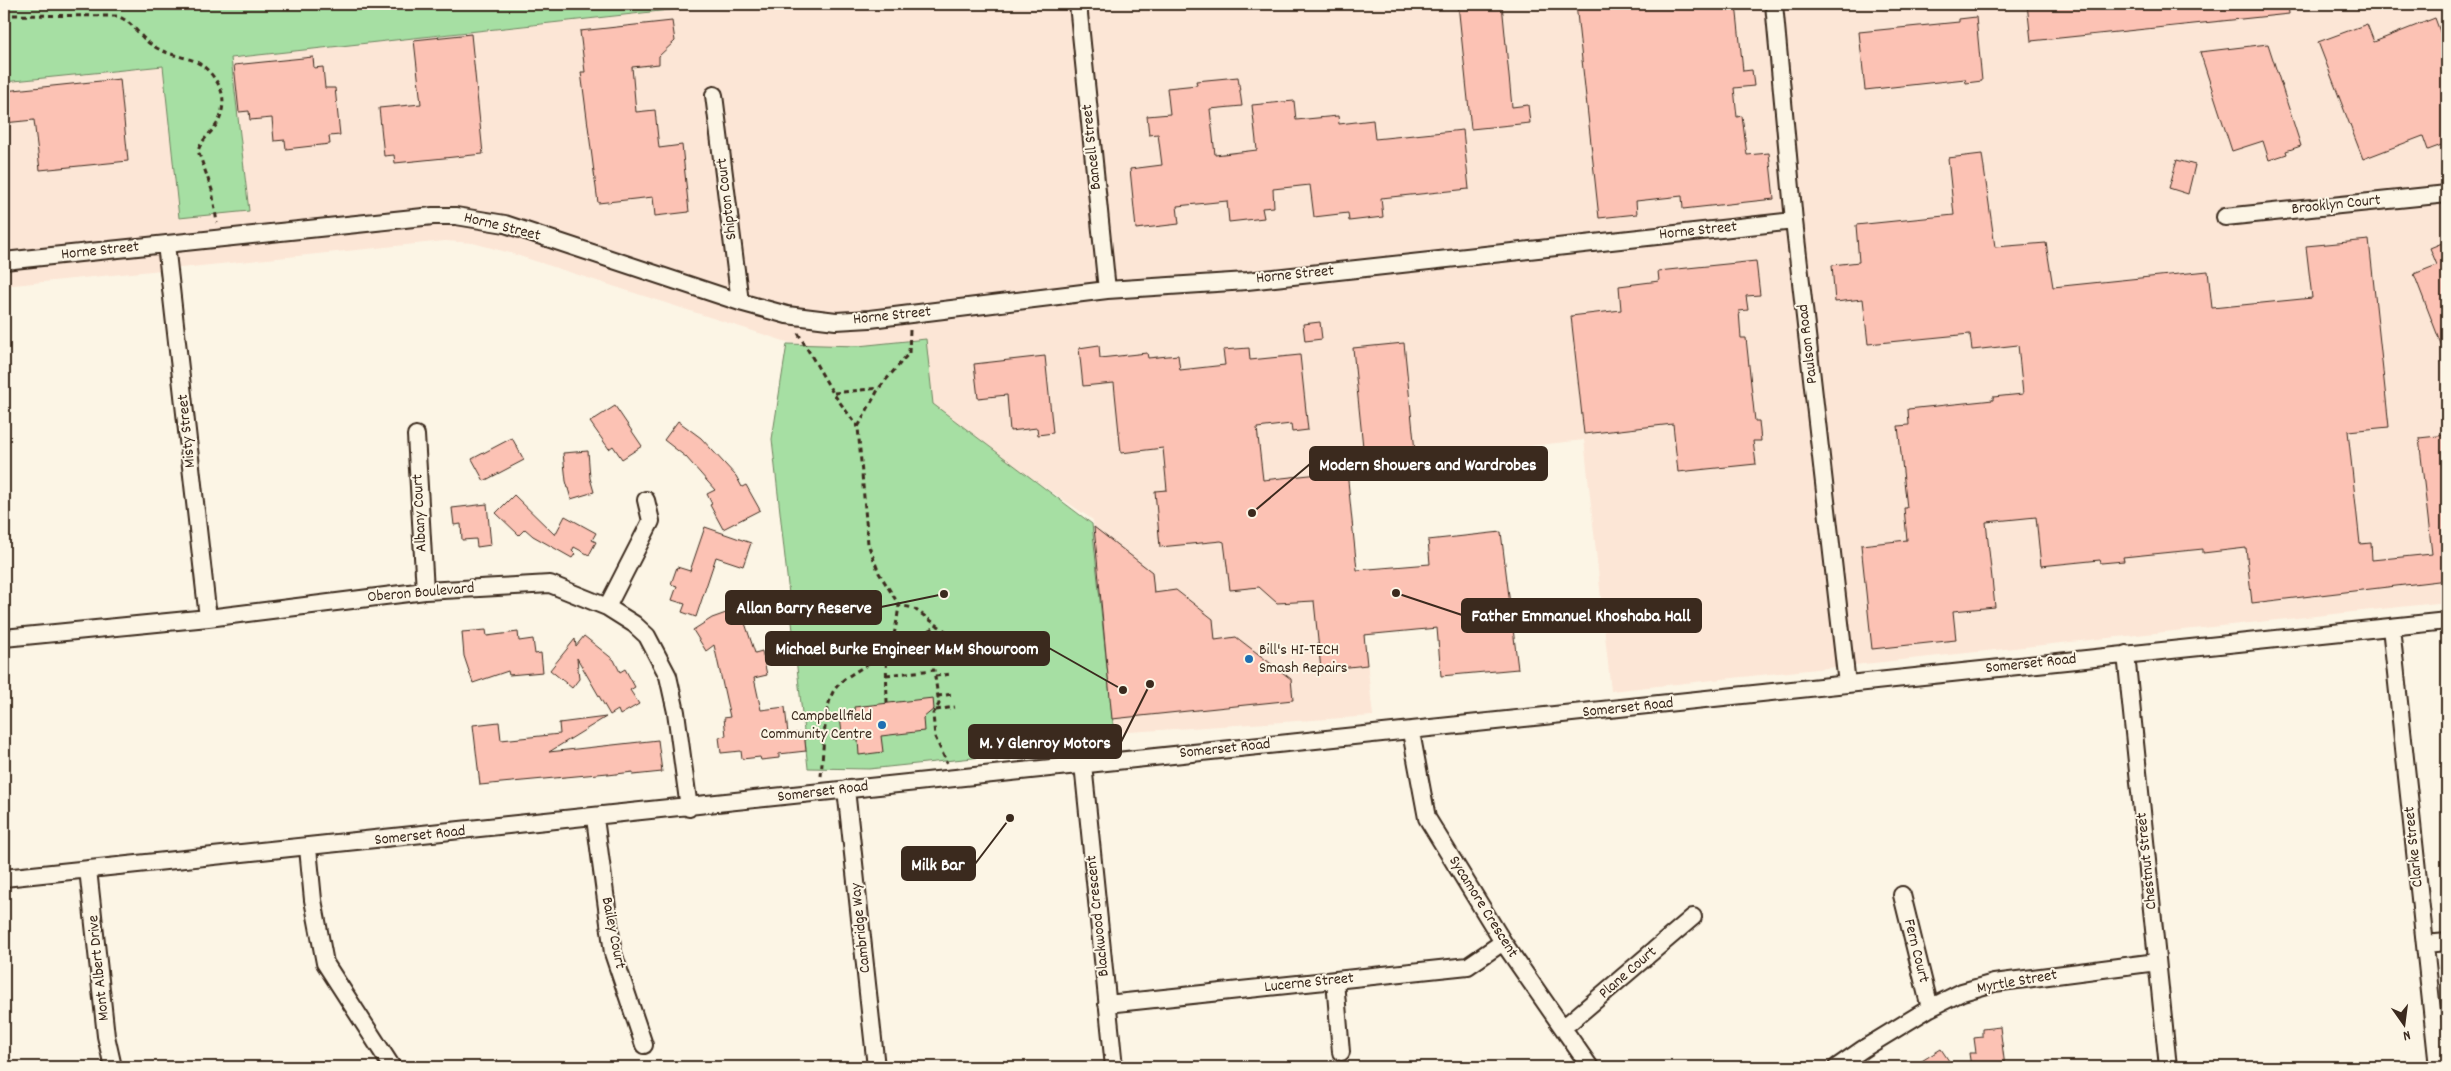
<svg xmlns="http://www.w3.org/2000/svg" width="2451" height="1071" viewBox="0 0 2451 1071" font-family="Dekko,sans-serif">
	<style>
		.built { fill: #fce6d6 }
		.green { fill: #a6dfa3; stroke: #708460 }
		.building { fill: #fcc2b4; stroke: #3b2a1e }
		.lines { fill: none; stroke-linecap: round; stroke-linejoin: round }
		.minor-casing { stroke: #3b2a1e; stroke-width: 20 }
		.path { stroke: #3b2a1e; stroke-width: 3; stroke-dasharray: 5 4; stroke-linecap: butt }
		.minor { stroke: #fcf5e5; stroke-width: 16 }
		.poi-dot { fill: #1f6fb2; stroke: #fcf5e5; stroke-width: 2 }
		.labels { text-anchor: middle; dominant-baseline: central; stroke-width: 4; stroke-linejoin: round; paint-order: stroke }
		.street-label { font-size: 16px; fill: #3b2a1e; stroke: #fcf5e5 }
		.poi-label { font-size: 16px; fill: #3b2a1e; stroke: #fcf5e5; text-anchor: start }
		.leader { fill: none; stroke: #3b2a1e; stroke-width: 2 }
		.callout-dot { fill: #3b2a1e; stroke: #fcf5e5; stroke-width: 2 }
		.callout { fill: #3b2a1e; stroke: #3b2a1e; stroke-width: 2 }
		.callout-label { font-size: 18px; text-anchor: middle; font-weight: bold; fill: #fff }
	</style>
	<rect width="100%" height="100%" fill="#fcf5e5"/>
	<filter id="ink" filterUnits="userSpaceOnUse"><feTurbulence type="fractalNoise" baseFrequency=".02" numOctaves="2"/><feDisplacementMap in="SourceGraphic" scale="10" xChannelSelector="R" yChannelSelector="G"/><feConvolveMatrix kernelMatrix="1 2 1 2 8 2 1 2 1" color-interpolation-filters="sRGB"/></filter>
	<g filter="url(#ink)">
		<path class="built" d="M 724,4 L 2447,4 L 2447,602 L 1611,691 L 1584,440 L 1346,466 L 1373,716 L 1114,733 L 1093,520 L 926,406 L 925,339 L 844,348 L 819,347 L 787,342 L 510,253 L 473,243 L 445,241 L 4,286 L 4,82 L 163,66 L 179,217 L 249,210 L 231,58 Z"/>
		<path class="green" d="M 4,4 L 724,4 L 231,58 L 249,211 L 179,218 L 163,66 L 4,82 Z
			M 926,339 L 933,404 L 1092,524 L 1115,743 L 869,769 L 808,768 L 772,439 L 787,344 L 858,346 Z"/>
		<path class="building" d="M 1458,4 L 1502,4 L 1512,107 L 1528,105 L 1530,123 L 1471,129 Z
			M 1576,4 L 1736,4 L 1743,71 L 1752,70 L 1754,86 L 1734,88 L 1737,117 L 1742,116 L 1747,155 L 1769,153 L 1774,199 L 1683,209 L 1682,196 L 1636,201 L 1637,214 L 1599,218 Z
			M 2027,4 L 2288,4 L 2289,14 L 2031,41 Z
			M 1976,17 L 1982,81 L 1966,83 L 1965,79 L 1865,90 L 1859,32 L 1959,22 L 1959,19 Z
			M 2435,18 L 2447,51 L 2447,143 L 2428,150 L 2423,136 L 2363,159 L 2318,42 L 2367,24 L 2374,42 Z
			M 672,21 L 675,41 L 659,56 L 659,64 L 632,67 L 636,112 L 655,110 L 659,148 L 682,145 L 689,212 L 655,216 L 653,197 L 598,203 L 581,72 L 585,72 L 580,31 Z
			M 471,34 L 483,154 L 395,163 L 394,155 L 384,156 L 379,108 L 421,104 L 414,40 Z
			M 2268,44 L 2301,146 L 2286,151 L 2287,154 L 2269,160 L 2263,141 L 2232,151 L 2200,52 Z
			M 313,57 L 314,68 L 323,67 L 325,88 L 335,88 L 340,135 L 329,136 L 330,144 L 286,149 L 285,140 L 274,141 L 272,118 L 250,120 L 249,111 L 239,112 L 234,65 Z
			M 1238,77 L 1242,106 L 1210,109 L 1215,155 L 1257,150 L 1252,105 L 1294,101 L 1296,120 L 1338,116 L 1339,124 L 1373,120 L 1375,139 L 1463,130 L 1469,189 L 1381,198 L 1383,217 L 1349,221 L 1348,213 L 1314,217 L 1310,185 L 1273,189 L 1274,207 L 1262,208 L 1264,218 L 1229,222 L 1227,201 L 1177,206 L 1179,224 L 1136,229 L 1130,169 L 1162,165 L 1158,134 L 1149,135 L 1147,116 L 1170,114 L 1167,88 L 1197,85 L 1196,81 Z
			M 120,79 L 128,161 L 40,170 L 34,120 L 4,123 L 4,91 Z
			M 1982,154 L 1995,247 L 2046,243 L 2053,287 L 2208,271 L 2212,308 L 2312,298 L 2306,246 L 2369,240 L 2389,427 L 2348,431 L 2360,544 L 2371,543 L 2372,560 L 2432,554 L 2419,438 L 2447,435 L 2447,580 L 2252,603 L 2246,548 L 2203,553 L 2203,549 L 2123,557 L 2124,561 L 2101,563 L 2100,560 L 2041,566 L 2036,517 L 1986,522 L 1995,607 L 1953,611 L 1956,640 L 1872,649 L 1861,545 L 1907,540 L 1904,508 L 1907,508 L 1898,426 L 1909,425 L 1908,409 L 1993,400 L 1993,397 L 2023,394 L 2018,345 L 1972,350 L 1970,334 L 1868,344 L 1863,299 L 1835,302 L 1832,265 L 1859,262 L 1856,225 L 1954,215 L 1948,158 Z
			M 2177,160 L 2195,165 L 2188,194 L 2169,188 Z
			M 2447,241 L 2447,357 L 2446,357 L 2414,274 L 2437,265 L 2430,248 Z
			M 1756,261 L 1760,295 L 1746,296 L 1748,310 L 1739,311 L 1741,338 L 1746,338 L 1755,421 L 1759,421 L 1761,441 L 1753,441 L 1756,464 L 1678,472 L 1673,424 L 1584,434 L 1571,316 L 1621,310 L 1619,286 L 1659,281 L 1658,271 Z
			M 1320,322 L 1322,339 L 1305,341 L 1303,324 Z
			M 1404,343 L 1415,451 L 1364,457 L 1353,348 Z
			M 1099,345 L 1100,358 L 1147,353 L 1148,358 L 1178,355 L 1180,370 L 1225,365 L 1223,350 L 1249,348 L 1250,360 L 1300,355 L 1308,430 L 1292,432 L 1291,424 L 1257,428 L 1263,480 L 1347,471 L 1357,570 L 1430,564 L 1428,540 L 1501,532 L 1518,669 L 1441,676 L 1437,628 L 1364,635 L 1367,665 L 1321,670 L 1314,601 L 1277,603 L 1259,587 L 1230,590 L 1224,542 L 1221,541 L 1160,547 L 1155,491 L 1167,490 L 1163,448 L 1121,453 L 1114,383 L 1083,386 L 1079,348 Z
			M 1045,356 L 1053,433 L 1038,435 L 1037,428 L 1010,431 L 1007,395 L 978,398 L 974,364 Z
			M 615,406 L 642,446 L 622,459 L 613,446 L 609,449 L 590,422 Z
			M 678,421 L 701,438 L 736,476 L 742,487 L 746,485 L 760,510 L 723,529 L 710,505 L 712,504 L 707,494 L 715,490 L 686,457 L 664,440 Z
			M 512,438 L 524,460 L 484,481 L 472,459 Z
			M 588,451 L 590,478 L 594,492 L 571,499 L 566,481 L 563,453 Z
			M 514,495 L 555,535 L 565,516 L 596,533 L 592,540 L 596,542 L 589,555 L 574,547 L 572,551 L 575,554 L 572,558 L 533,536 L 525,529 L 519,535 L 496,513 Z
			M 487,504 L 491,545 L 477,547 L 476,539 L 462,540 L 461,524 L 454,525 L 452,508 Z
			M 705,527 L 751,543 L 743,566 L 716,557 L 696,617 L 682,612 L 685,604 L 672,600 L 677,586 L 671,584 L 677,567 L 690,571 Z
			M 1094,527 L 1152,572 L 1154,593 L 1176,590 L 1213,619 L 1215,640 L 1236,637 L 1291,679 L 1293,700 L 1112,719 Z
			M 740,608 L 755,653 L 762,651 L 767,675 L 754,678 L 761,710 L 785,707 L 788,734 L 804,732 L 806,751 L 779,754 L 779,758 L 761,760 L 760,757 L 742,759 L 741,751 L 721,753 L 719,737 L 726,736 L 724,718 L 730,717 L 714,645 L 706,651 L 693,630 L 712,618 Z
			M 486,630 L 487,636 L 518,632 L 519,641 L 533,639 L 535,654 L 541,653 L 543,672 L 509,675 L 508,671 L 473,683 L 464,656 L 462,632 Z
			M 584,636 L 614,660 L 620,672 L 625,669 L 635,687 L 630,690 L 639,704 L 620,715 L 618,710 L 610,715 L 577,658 L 579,679 L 572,688 L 550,670 L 575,639 L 576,646 Z
			M 933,698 L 934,709 L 923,718 L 924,731 L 881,736 L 883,752 L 859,755 L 858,739 L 853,739 L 852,733 L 842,734 L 840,716 L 855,714 L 854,707 Z
			M 606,717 L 549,752 L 658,740 L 662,772 L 633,775 L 633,772 L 608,775 L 608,773 L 480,785 L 473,725 L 499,722 L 501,740 L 560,734 L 559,723 Z
			M 2000,1027 L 2005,1067 L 1971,1067 L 1969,1053 L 1976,1053 L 1974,1038 L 1982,1037 L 1982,1029 Z
			M 1941,1049 L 1953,1067 L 1912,1067 Z"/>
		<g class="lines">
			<defs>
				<path id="minor" d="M 1078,4 L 1107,290
					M 1774,4 L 1794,221 L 1847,684
					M 714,95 L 740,302
					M 2225,217 L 2447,194
					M 166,244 L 208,618
					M 4,261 L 433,216 L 456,216 L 505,224 L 740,302 L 787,315 L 836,321 L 870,319 L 1107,290 L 1247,281 L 1794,221
					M 416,435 L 425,591
					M 607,607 L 651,521 L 646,500
					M 2391,627 L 2438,1067
					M 4,638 L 208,618 L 425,591 L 550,584 L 607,607 L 634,624 L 647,636 L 668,676 L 676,712 L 689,808
					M 2126,654 L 2168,1067
					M 1411,732 L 1427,818 L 1503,942 L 1590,1067
					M 1083,764 L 1114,1067
					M 846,789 L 876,1067
					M 595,818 L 613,953 L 644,1045
					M 308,848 L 313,900 L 325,963 L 392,1067
					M 88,869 L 106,1036 L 113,1067
					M 4,878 L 2447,621
					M 1902,895 L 1930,1008
					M 2425,944 L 2447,942
					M 1335,981 L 1341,1052
					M 1107,1004 L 1468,966 L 1503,942
					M 1563,1028 L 1693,917
					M 1837,1067 L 1863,1049 L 1930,1008 L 1962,992 L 1994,983 L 2157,962"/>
			</defs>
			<use href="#minor" class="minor-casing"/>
			<path class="path" d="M 4,15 L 117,16 C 134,22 140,39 155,47 C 181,62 198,52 217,82 C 224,93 224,103 221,115 C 217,130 202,137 198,151 L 212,190 L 217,223
				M 910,330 L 909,353 L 879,388 L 858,427 L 868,544 L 879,573 L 899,605 L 913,608 L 954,637 L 959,661
				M 798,333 L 833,393 L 858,427
				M 834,393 L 879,388
				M 886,675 L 934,670 L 939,704 L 933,714 L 935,737 L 947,763
				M 935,676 L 952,674
				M 937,696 L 954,694
				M 887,703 L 886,652 L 938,626
				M 936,710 L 955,707
				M 821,776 C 823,756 824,709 833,692 C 844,673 870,667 885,652 C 895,642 897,619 899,605"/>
			<use href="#minor" class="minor"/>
		</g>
	</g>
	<g class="poi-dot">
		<circle cx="1249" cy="659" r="5"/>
		<circle cx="882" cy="725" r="5"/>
	</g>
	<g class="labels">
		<g class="street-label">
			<text transform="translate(1092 147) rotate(-96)">Bancell Street</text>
			<text transform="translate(727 199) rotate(-97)">Shipton Court</text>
			<text transform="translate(2336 205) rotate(-6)">Brooklyn Court</text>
			<text transform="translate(502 227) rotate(14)">Horne Street</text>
			<text transform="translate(1698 231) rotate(-6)">Horne Street</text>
			<text transform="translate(100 251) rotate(-6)">Horne Street</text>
			<text transform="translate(1295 275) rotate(-6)">Horne Street</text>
			<text transform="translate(892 316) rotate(-6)">Horne Street</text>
			<text transform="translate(1808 344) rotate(-97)">Paulson Road</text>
			<text transform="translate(187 431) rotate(-96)">Misty Street</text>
			<text transform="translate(420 513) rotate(-93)">Albany Court</text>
			<text transform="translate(421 593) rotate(-5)">Oberon Boulevard</text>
			<text transform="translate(2031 664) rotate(-6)">Somerset Road</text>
			<text transform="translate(1628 708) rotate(-6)">Somerset Road</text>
			<text transform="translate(1225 749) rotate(-6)">Somerset Road</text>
			<text transform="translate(823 792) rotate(-7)">Somerset Road</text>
			<text transform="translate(420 836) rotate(-6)">Somerset Road</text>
			<text transform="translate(2414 847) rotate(-96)">Clarke Street</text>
			<text transform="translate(2147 861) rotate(-96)">Chestnut Street</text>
			<text transform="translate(1483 907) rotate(58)">Sycamore Crescent</text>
			<text transform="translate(1098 916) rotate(-96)">Blackwood Crescent</text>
			<text transform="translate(861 928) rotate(-96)">Cambridge Way</text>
			<text transform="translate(613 933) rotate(79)">Bailey Court</text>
			<text transform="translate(1916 951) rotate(76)">Fern Court</text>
			<text transform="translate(99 968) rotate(-96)">Mont Albert Drive</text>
			<text transform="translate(1628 973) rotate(-41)">Plane Court</text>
			<text transform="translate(2017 982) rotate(-10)">Myrtle Street</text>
			<text transform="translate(1309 983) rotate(-6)">Lucerne Street</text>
		</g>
		<g class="poi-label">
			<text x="1259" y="650">Bill's HI-TECH<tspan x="1259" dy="18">Smash Repairs</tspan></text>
			<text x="872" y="716" text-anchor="end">Campbellfield<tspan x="872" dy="18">Community Centre</tspan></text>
		</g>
	</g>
	<path class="leader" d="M1252 513L1310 464M944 594L881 607M1396 593L1462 615M1123 690L1049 648M1150 684L1121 742M1010 818L975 864"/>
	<g class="callout-dot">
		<circle cx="1252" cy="513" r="5"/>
		<circle cx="944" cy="594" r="5"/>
		<circle cx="1396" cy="593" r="5"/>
		<circle cx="1123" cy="690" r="5"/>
		<circle cx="1150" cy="684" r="5"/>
		<circle cx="1010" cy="818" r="5"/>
	</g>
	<g class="callout">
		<rect x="1310" y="447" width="237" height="33" rx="5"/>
		<rect x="726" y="591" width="155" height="33" rx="5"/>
		<rect x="1462" y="599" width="239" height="33" rx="5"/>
		<rect x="766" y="632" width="283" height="33" rx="5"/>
		<rect x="969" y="725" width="152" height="33" rx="5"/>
		<rect x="902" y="847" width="73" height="33" rx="5"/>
	</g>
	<g class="callout-label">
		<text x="1428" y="470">Modern Showers and Wardrobes</text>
		<text x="804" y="613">Allan Barry Reserve</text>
		<text x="1581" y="621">Father Emmanuel Khoshaba Hall</text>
		<text x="907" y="654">Michael Burke Engineer M&amp;M Showroom</text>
		<text x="1045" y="748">M. Y Glenroy Motors</text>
		<text x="938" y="870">Milk Bar</text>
	</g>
	<rect width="2451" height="1071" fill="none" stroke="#fcf5e5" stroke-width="20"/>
	<rect x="10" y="10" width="2431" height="1051" fill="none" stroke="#3b2a1e" stroke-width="2" filter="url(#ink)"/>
	<g transform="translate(2404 1024) rotate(166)" stroke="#fcf5e5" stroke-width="4" paint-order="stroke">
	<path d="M0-4L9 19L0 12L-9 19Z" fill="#3b2a1e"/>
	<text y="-8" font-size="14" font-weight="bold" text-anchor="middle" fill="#3b2a1e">N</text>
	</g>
</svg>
